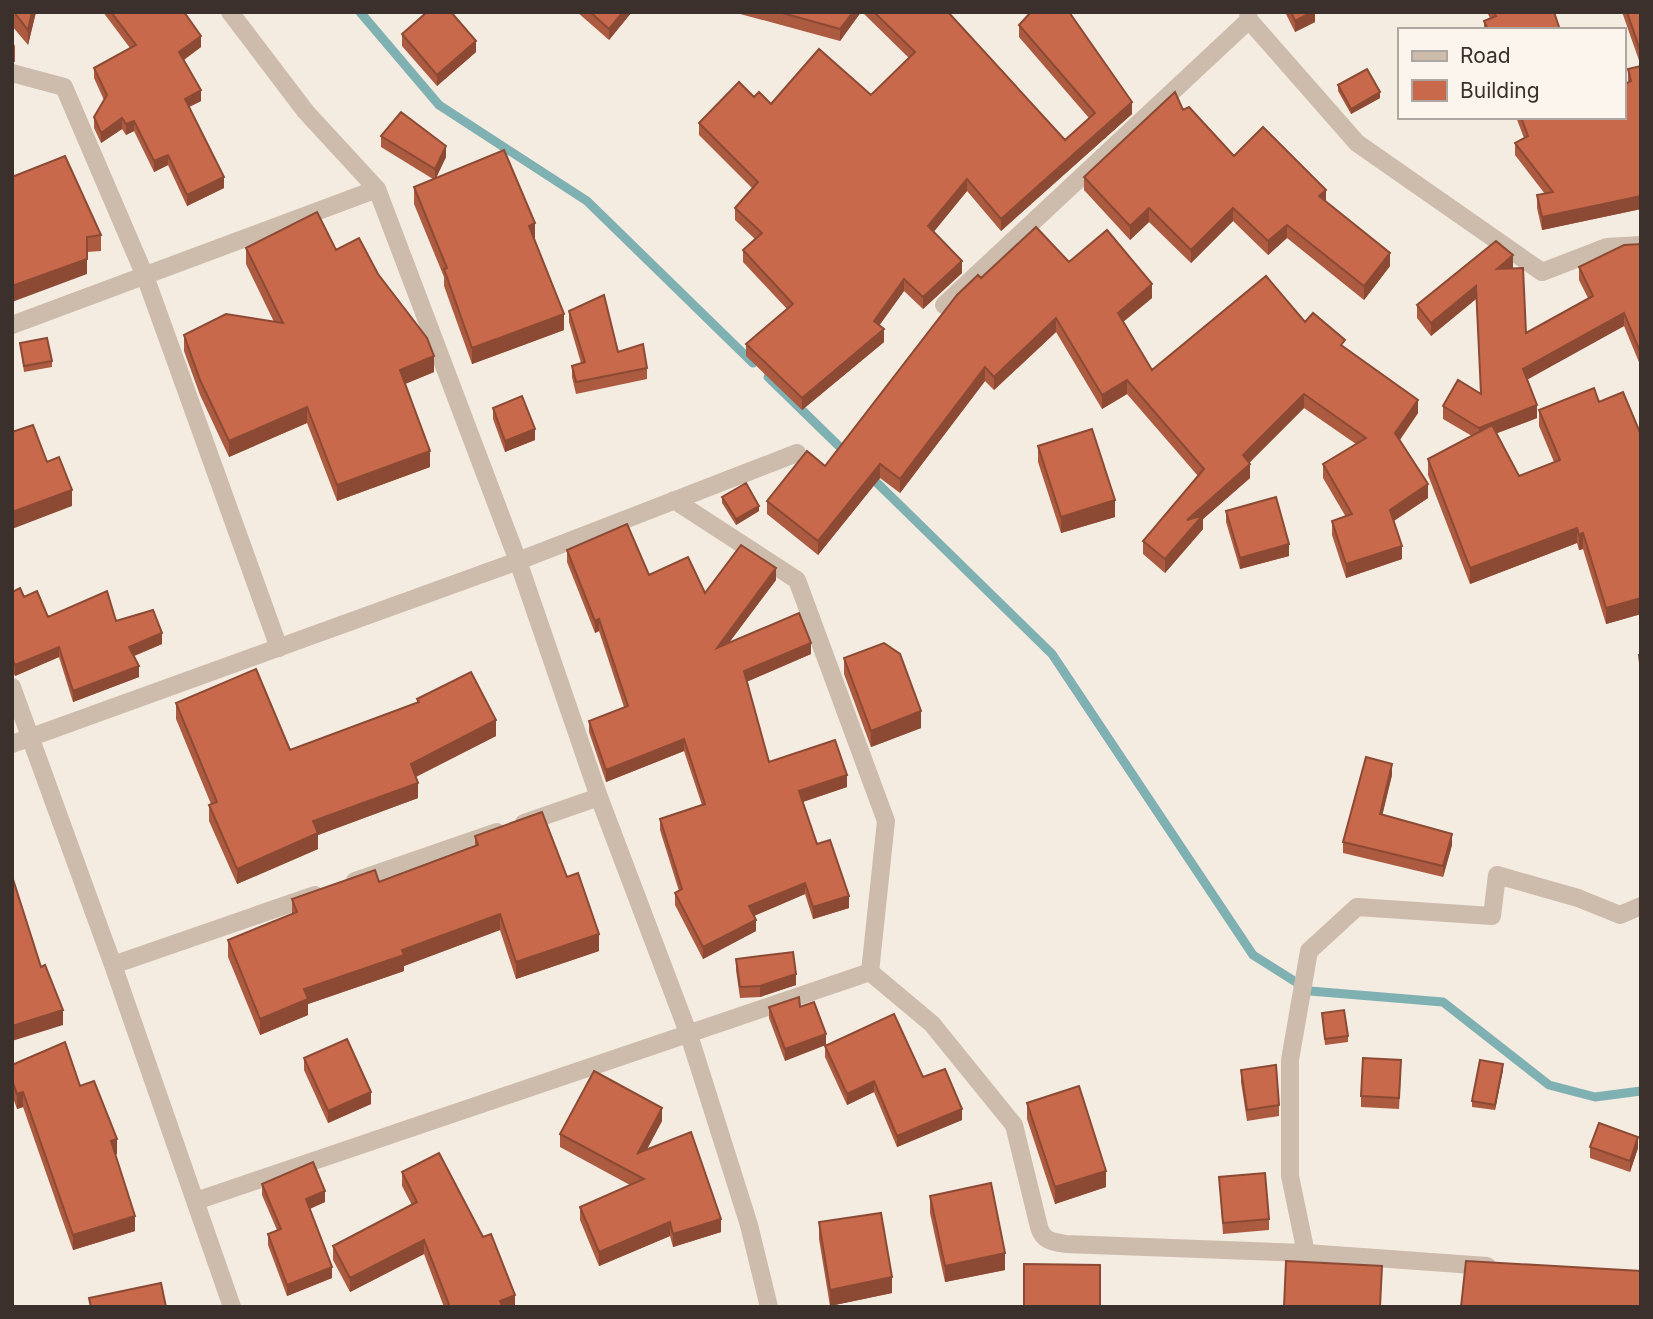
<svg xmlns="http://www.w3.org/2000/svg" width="1653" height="1319" viewBox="0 0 1653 1319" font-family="Inter,sans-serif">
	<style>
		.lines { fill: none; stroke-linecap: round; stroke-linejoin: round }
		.stream { stroke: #7fb0b2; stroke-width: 9 }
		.street { stroke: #cdbbac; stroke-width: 18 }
		.wall { fill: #ac5a40 }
		.shaded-wall { fill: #8c4a34 }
		.building { fill: #c8694b; stroke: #8c4a34; stroke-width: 2 }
	</style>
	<rect width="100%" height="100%" fill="#f4ebe1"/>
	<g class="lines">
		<path class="stream" d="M 360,12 L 439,105 L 587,201 L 753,363
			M 768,377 L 846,453
			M 869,475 L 1052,654 L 1253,955 L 1310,991 L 1443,1002 L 1549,1085 L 1595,1097 L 1641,1091"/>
		<path class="street" d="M 230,12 L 306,112 L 377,189 L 518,561 L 599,797 L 689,1035 L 749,1225 L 769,1307
			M 1248,12 L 1249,20 L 1357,143 L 1542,272 L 1607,247 L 1641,245
			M 12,73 L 64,87 L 145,276 L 279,648
			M 944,305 L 1249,20
			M 12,325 L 377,189
			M 674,500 L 797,580 L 886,821 L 870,972
			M 12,687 L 113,965 L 232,1307
			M 12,744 L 518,561 L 797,453
			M 524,823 L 599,797
			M 355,881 L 497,832
			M 113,965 L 315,895
			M 870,972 L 932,1024 L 1014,1125 L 1039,1227 C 1043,1241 1052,1242 1066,1244 L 1306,1253 L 1487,1266
			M 196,1201 L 870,972
			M 1306,1253 L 1290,1176 L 1290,1060 L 1309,951 L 1357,907 L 1492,916 L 1497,875 L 1578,898 L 1620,915 L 1641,906"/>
	</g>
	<path class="wall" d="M 12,12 L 36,12 L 28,45 L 12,26 Z
		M 103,12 L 184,12 L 201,47 L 184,60 L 201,101 L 189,107 L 224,188 L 187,206 L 168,165 L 154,172 L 134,131 L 126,135 L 122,129 L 101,143 L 94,128 L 94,117 L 104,100 L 94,78 L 94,68 L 130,48 Z
		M 577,12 L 631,12 L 631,13 L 609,40 Z
		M 733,12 L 861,12 L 840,41 Z
		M 862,12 L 948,12 L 1065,140 L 1089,118 L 1019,37 L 1019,25 L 1030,12 L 1069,12 L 1132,114 L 1001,231 L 967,191 L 933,232 L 962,273 L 923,309 L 904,291 L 879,325 L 884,342 L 802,410 L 746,356 L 746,344 L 787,309 L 743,262 L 743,250 L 755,239 L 735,220 L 735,208 L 752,188 L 699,135 L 699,123 L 754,97 L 771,104 L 871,95 L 909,58 Z
		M 1285,12 L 1315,12 L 1315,22 L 1295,32 Z
		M 1487,12 L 1554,12 L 1560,30 L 1484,30 L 1484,21 L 1490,18 Z
		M 1622,12 L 1641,12 L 1641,66 Z
		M 402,34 L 476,52 L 437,86 L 402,46 Z
		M 12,40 L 15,46 L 15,62 L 12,61 Z
		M 1641,66 L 1641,209 L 1542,230 L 1537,208 L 1537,195 L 1545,194 L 1515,155 L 1515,143 L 1524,138 L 1516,117 L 1623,117 L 1623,85 L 1628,83 L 1628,69 Z
		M 1338,85 L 1380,98 L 1351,114 L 1338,91 Z
		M 1183,110 L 1234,156 L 1326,201 L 1390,266 L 1364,300 L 1287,238 L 1268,255 L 1233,221 L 1191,263 L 1149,222 L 1130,240 L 1084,190 L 1084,177 Z
		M 381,136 L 446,157 L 436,178 L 535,240 L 564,330 L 472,364 L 444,286 L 444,277 L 414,204 L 414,187 L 433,179 L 381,147 Z
		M 12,177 L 101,235 L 101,251 L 87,252 L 87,274 Z
		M 1641,244 L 1641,367 L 1624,326 L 1527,379 L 1537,418 L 1497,433 L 1519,476 L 1554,462 L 1539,426 L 1539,410 L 1599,402 L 1641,435 L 1641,614 L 1606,624 L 1583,549 L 1579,550 L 1577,543 L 1470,584 L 1428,475 L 1428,459 L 1472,436 L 1443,419 L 1443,406 L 1481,393 L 1476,299 L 1431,336 L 1417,318 L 1417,305 L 1513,268 L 1526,333 L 1588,298 L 1579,280 L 1579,267 Z
		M 246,248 L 336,250 L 434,372 L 405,384 L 430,467 L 337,501 L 307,423 L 229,457 L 200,395 L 184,351 L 184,335 L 274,322 L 246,264 Z
		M 1069,262 L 1152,298 L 1123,322 L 1152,370 L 1305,322 L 1345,348 L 1418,413 L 1400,440 L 1428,498 L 1394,521 L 1402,559 L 1346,578 L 1332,535 L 1332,521 L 1346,517 L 1323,478 L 1323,464 L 1356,444 L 1304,408 L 1249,463 L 1250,478 L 1203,519 L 1203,529 L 1165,573 L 1143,554 L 1143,541 L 1198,476 L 1127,394 L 1102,409 L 1056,332 L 994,390 L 985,381 L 900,493 L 880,478 L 818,555 L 767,514 L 767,501 L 825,466 L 981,278 Z
		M 569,311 L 618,352 L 647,368 L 647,379 L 576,394 L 572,377 L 572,366 L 581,363 L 569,322 Z
		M 20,343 L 52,361 L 52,367 L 24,372 Z
		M 493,408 L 535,440 L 505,452 L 493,419 Z
		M 1038,446 L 1115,517 L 1061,533 L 1038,462 Z
		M 722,497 L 759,511 L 736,525 L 722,503 Z
		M 1226,511 L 1289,556 L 1240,569 L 1226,522 Z
		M 567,550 L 649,575 L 705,593 L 776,580 L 729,642 L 811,654 L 746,682 L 769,762 L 847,787 L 803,802 L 817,844 L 849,908 L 813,919 L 805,894 L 754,916 L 756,931 L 703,959 L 675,905 L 675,893 L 679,891 L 660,830 L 660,819 L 702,805 L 684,751 L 606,782 L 589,732 L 589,721 L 624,707 L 599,631 L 595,633 L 567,562 Z
		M 12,592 L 24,597 L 48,617 L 116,621 L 162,644 L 134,656 L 139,677 L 73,702 L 59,657 L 15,676 L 12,670 Z
		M 1639,655 L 1641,655 L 1641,684 L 1639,668 Z
		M 844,658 L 921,728 L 871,747 L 844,674 Z
		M 417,699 L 496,736 L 416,777 L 418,798 L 318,835 L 318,849 L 237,884 L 209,821 L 209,805 L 211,804 L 176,719 L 176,703 L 290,750 L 417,703 Z
		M 1392,775 L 1382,815 L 1452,845 L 1443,877 L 1343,853 L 1343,842 Z
		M 475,836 L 567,877 L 599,951 L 516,979 L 500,930 L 404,966 L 404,971 L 308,1004 L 308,1015 L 260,1035 L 228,957 L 228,940 L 292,914 L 292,899 L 379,882 L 475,846 Z
		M 736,959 L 796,985 L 760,997 L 740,998 L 736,970 Z
		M 799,997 L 785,1061 L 769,1018 L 769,1007 Z
		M 1322,1013 L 1348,1036 L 1348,1042 L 1325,1045 Z
		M 825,1046 L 923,1077 L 962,1120 L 897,1147 L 874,1092 L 847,1105 L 825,1057 Z
		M 304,1058 L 371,1104 L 328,1123 L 304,1070 Z
		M 12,1065 L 80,1086 L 117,1154 L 115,1155 L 135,1231 L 73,1250 L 23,1107 L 17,1109 L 12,1095 Z
		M 1241,1070 L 1279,1105 L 1279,1116 L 1247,1121 L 1241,1082 Z
		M 1503,1070 L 1495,1110 L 1472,1107 L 1472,1101 Z
		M 1401,1072 L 1399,1109 L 1361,1107 L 1361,1096 Z
		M 1027,1103 L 1106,1187 L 1055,1204 L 1027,1119 Z
		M 662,1121 L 647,1149 L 721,1232 L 673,1247 L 670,1236 L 599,1266 L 580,1220 L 580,1207 L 630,1185 L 560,1147 L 560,1134 Z
		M 1590,1147 L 1638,1148 L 1630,1172 L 1590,1158 Z
		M 402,1172 L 515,1307 L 444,1307 L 424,1254 L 350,1292 L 333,1260 L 333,1246 L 412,1205 L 402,1186 Z
		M 1219,1177 L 1269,1219 L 1269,1230 L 1223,1234 Z
		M 262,1184 L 325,1202 L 310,1209 L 332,1278 L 287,1296 L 268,1245 L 268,1234 L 277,1230 L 262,1195 Z
		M 930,1196 L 1005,1270 L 945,1282 L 930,1213 Z
		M 819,1222 L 892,1293 L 830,1306 L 819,1239 Z"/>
	<path class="shaded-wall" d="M 32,12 L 36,12 L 28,45 L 28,30 Z
		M 623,12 L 631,12 L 631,13 L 609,40 L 609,29 Z
		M 853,12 L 861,12 L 840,41 L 840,29 Z
		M 1312,12 L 1315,12 L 1315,22 L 1295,32 L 1295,21 Z
		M 201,36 L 201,47 L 179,63 L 179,52 Z
		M 476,41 L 476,52 L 437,86 L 437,75 Z
		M 201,90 L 201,101 L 185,109 L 185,99 Z
		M 1380,92 L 1380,98 L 1351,114 L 1351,109 Z
		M 1132,102 L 1132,114 L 1001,231 L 1001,219 Z
		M 122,118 L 122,129 L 101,143 L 101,133 Z
		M 134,121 L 134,131 L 126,135 L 126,124 Z
		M 446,146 L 446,157 L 435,180 L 435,169 Z
		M 168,155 L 168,165 L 154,172 L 154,161 Z
		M 224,177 L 224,188 L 187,206 L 187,195 Z
		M 967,179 L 967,191 L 928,239 L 928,226 Z
		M 1326,190 L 1326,203 L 1319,196 Z
		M 1641,196 L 1641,209 L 1542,230 L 1542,217 Z
		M 1149,208 L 1149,222 L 1130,240 L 1130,226 Z
		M 1233,208 L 1233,221 L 1191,263 L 1191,250 Z
		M 535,223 L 535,240 L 529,226 Z
		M 1287,225 L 1287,238 L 1268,255 L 1268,241 Z
		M 1390,253 L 1390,266 L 1364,300 L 1364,286 Z
		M 1513,255 L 1513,268 L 1497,269 Z
		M 87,259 L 87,274 L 12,302 L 12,286 Z
		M 962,261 L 962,273 L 923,309 L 923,297 Z
		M 904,279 L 904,291 L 874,333 L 874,321 Z
		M 1152,284 L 1152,298 L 1118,326 L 1118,313 Z
		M 1476,286 L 1476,299 L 1431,336 L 1431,323 Z
		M 1624,313 L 1624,326 L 1523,382 L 1523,369 Z
		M 564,314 L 564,330 L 472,364 L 472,348 Z
		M 1056,318 L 1056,332 L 994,390 L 994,377 Z
		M 884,329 L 884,342 L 802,410 L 802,398 Z
		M 434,356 L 434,372 L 400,386 L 400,370 Z
		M 985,367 L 985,381 L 900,493 L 900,479 Z
		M 1127,380 L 1127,394 L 1102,409 L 1102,395 Z
		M 1304,394 L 1304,408 L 1243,469 L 1243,455 Z
		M 1418,400 L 1418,413 L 1395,446 L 1395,433 Z
		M 1537,405 L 1537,418 L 1479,440 L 1479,428 Z
		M 307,407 L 307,423 L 229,457 L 229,441 Z
		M 535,429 L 535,440 L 505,452 L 505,441 Z
		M 430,451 L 430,467 L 337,501 L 337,485 Z
		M 880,464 L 880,478 L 818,555 L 818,541 Z
		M 1250,464 L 1250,478 L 1203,519 L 1203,529 L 1165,573 L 1165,559 L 1187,520 Z
		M 1428,484 L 1428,498 L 1390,523 L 1390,510 Z
		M 72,490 L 72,506 L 12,529 L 12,512 Z
		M 1115,500 L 1115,517 L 1061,533 L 1061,517 Z
		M 759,506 L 759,511 L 736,525 L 736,519 Z
		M 1577,528 L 1577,543 L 1470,584 L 1470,568 Z
		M 1583,533 L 1583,549 L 1579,550 L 1579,535 Z
		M 1289,544 L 1289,556 L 1240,569 L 1240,558 Z
		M 1402,546 L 1402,559 L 1346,578 L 1346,564 Z
		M 776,568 L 776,580 L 717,659 L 717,648 Z
		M 1641,598 L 1641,614 L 1606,624 L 1606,608 Z
		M 599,619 L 599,631 L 595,633 L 595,621 Z
		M 162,633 L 162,644 L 129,658 L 129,647 Z
		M 811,643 L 811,654 L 744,683 L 744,671 Z
		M 59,647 L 59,657 L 15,676 L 15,665 Z
		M 139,666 L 139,677 L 73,702 L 73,691 Z
		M 921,711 L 921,728 L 871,747 L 871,731 Z
		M 496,720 L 496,736 L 411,779 L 411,764 Z
		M 684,739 L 684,751 L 606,782 L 606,770 Z
		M 1392,764 L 1392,775 L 1380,825 L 1380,814 Z
		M 847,775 L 847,787 L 799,803 L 799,791 Z
		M 418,783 L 418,798 L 318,835 L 318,849 L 237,884 L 237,869 L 313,821 Z
		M 1452,834 L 1452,845 L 1443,877 L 1443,866 Z
		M 805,883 L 805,894 L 749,918 L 749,906 Z
		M 849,896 L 849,908 L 813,919 L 813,907 Z
		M 500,914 L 500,930 L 404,966 L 404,971 L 308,1004 L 308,1015 L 260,1035 L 260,1019 L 304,989 L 402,950 Z
		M 756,920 L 756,931 L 703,959 L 703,947 Z
		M 599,934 L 599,951 L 516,979 L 516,962 Z
		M 796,974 L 796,985 L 760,997 L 760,986 Z
		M 63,1010 L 63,1025 L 12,1041 L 12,1026 Z
		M 826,1034 L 826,1045 L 785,1061 L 785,1049 Z
		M 1503,1064 L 1503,1070 L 1495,1110 L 1495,1105 Z
		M 874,1081 L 874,1092 L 847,1105 L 847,1094 Z
		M 23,1092 L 23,1107 L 17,1109 L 17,1094 Z
		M 371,1092 L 371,1104 L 328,1123 L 328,1111 Z
		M 662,1108 L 662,1121 L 638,1166 L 638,1153 Z
		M 962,1109 L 962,1120 L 897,1147 L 897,1136 Z
		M 1638,1137 L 1638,1148 L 1630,1172 L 1630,1161 Z
		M 117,1139 L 117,1154 L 111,1157 L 111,1141 Z
		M 1106,1171 L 1106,1187 L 1055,1204 L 1055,1187 Z
		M 325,1191 L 325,1202 L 306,1210 L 306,1199 Z
		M 135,1216 L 135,1231 L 73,1250 L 73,1235 Z
		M 721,1219 L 721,1232 L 673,1247 L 673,1234 Z
		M 670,1222 L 670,1236 L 599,1266 L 599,1252 Z
		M 424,1240 L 424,1254 L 350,1292 L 350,1278 Z
		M 1005,1253 L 1005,1270 L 945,1282 L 945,1266 Z
		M 332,1267 L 332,1278 L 287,1296 L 287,1285 Z
		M 892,1277 L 892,1293 L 830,1306 L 830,1290 Z
		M 515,1295 L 515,1307 L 500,1307 L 500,1301 Z"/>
	<path class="building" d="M 14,12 L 32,12 L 28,30 Z
		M 111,12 L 184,12 L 201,36 L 179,52 L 201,90 L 185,99 L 224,177 L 187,195 L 168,155 L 154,161 L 134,121 L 126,124 L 122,118 L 101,133 L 94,117 L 107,95 L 94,68 L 136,45 Z
		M 427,12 L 451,12 L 476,41 L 437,75 L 402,34 Z
		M 590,12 L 623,12 L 609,29 Z
		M 779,12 L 853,12 L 840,29 Z
		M 874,12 L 948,12 L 1065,140 L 1095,113 L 1019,25 L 1031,12 L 1069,12 L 1132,102 L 1001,219 L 967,179 L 928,226 L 962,261 L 923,297 L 904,279 L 874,321 L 884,329 L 802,398 L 746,344 L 793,304 L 743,250 L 762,233 L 735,208 L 758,182 L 699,123 L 739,82 L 754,97 L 759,92 L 771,104 L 819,49 L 871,95 L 915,52 Z
		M 1291,12 L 1312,12 L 1295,21 Z
		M 1493,12 L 1554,12 L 1560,30 L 1488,30 L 1484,21 L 1496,16 Z
		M 1627,12 L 1641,12 L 1641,53 Z
		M 1641,66 L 1641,196 L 1542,217 L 1537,195 L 1553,192 L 1515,143 L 1528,136 L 1521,117 L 1623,117 L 1623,85 L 1631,81 L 1628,69 Z
		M 1367,69 L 1380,92 L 1351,109 L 1338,85 Z
		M 1175,92 L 1183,110 L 1189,107 L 1234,156 L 1263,127 L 1326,190 L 1319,196 L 1390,253 L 1364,286 L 1287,225 L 1268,241 L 1233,208 L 1191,250 L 1149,208 L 1130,226 L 1084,177 Z
		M 401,112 L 446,146 L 435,169 L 381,136 Z
		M 504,150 L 535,223 L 529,226 L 564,314 L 472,348 L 444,269 L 447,268 L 414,187 Z
		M 65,156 L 101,235 L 87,237 L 87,259 L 12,286 L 12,177 Z
		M 317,212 L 336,250 L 359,238 L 378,274 L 427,338 L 434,356 L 400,370 L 430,451 L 337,485 L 307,407 L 229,441 L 200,380 L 184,335 L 226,314 L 283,323 L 246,248 Z
		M 1036,227 L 1069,262 L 1107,230 L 1152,284 L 1118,313 L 1152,370 L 1266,276 L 1305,322 L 1313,313 L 1345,340 L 1341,345 L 1418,400 L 1395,433 L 1428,484 L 1390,510 L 1402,546 L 1346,564 L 1332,521 L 1352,514 L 1323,464 L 1366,438 L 1304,394 L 1243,455 L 1250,464 L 1187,520 L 1203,515 L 1165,559 L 1143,541 L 1204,469 L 1127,380 L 1102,395 L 1056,318 L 994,377 L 985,367 L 900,479 L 880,464 L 818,541 L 767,501 L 807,451 L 825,466 L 957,295 L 978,275 L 981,278 Z
		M 1496,241 L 1513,255 L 1497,269 L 1523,268 L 1526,333 L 1593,296 L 1579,267 L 1624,245 L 1641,244 L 1641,354 L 1624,313 L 1523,369 L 1537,405 L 1479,428 L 1443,406 L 1458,380 L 1481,394 L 1476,286 L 1431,323 L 1417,305 Z
		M 604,295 L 618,352 L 643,344 L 647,368 L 576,382 L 572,366 L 585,362 L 569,311 Z
		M 47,338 L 52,361 L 24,366 L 20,343 Z
		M 1594,388 L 1599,402 L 1623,392 L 1641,435 L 1641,598 L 1606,608 L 1583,533 L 1579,535 L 1577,528 L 1470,568 L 1428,459 L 1492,425 L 1519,476 L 1560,460 L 1539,410 Z
		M 522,396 L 535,429 L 505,441 L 493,408 Z
		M 33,425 L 47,462 L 59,457 L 72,490 L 12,512 L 12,432 Z
		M 1092,429 L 1115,500 L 1061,517 L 1038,446 Z
		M 746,483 L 759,506 L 736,519 L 722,497 Z
		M 1276,497 L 1289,544 L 1240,558 L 1226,511 Z
		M 627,524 L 649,575 L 688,557 L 705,593 L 741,545 L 776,568 L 717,648 L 799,613 L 811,643 L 744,671 L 769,762 L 835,740 L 847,775 L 799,791 L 817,844 L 830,840 L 849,896 L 813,907 L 805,883 L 749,906 L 756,920 L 703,947 L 675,893 L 682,889 L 660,819 L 705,804 L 684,739 L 606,770 L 589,721 L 628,706 L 599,619 L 595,621 L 567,550 Z
		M 20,588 L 24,597 L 37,591 L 48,617 L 107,591 L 116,621 L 153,610 L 162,633 L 129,647 L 139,666 L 73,691 L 59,647 L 15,665 L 12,659 L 12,592 Z
		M 884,643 L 900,654 L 921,711 L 871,731 L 844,658 Z
		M 1639,655 L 1641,655 L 1641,671 Z
		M 256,669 L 290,750 L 419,702 L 417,699 L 471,672 L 496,720 L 411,764 L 418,783 L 313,821 L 318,833 L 237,869 L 209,805 L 217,802 L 176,703 Z
		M 1366,757 L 1392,764 L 1380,814 L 1452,834 L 1443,866 L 1343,842 Z
		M 542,812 L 567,877 L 578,873 L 599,934 L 516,962 L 500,914 L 402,950 L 404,955 L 304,989 L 308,999 L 260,1019 L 228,940 L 297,912 L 292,899 L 375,870 L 379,882 L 478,845 L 475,836 Z
		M 12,876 L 41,967 L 45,965 L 63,1010 L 12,1026 Z
		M 793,952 L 796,974 L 760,986 L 740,987 L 736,959 Z
		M 799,997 L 800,1007 L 814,1002 L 826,1034 L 785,1049 L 769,1007 Z
		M 1344,1010 L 1348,1036 L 1325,1039 L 1322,1013 Z
		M 894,1014 L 923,1077 L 945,1069 L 962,1109 L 897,1136 L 874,1081 L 847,1094 L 825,1046 Z
		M 347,1039 L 371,1092 L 328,1111 L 304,1058 Z
		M 65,1042 L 80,1086 L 94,1081 L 117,1139 L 111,1141 L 135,1216 L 73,1235 L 23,1092 L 17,1094 L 12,1080 L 12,1065 Z
		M 1363,1058 L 1401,1060 L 1399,1098 L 1361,1096 Z
		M 1480,1060 L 1503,1064 L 1495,1105 L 1472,1101 Z
		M 1276,1065 L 1279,1105 L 1247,1110 L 1241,1070 Z
		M 594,1071 L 662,1108 L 638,1153 L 691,1132 L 721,1219 L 673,1234 L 670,1222 L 599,1252 L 580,1207 L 644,1179 L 560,1134 Z
		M 1079,1086 L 1106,1171 L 1055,1187 L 1027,1103 Z
		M 1599,1123 L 1638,1137 L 1630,1161 L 1590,1147 Z
		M 439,1153 L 483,1237 L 491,1234 L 515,1295 L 500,1301 L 503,1307 L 450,1307 L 424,1240 L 350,1278 L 333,1246 L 417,1202 L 402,1172 Z
		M 313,1162 L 325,1191 L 306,1199 L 332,1267 L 287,1285 L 268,1234 L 281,1229 L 262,1184 Z
		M 1265,1173 L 1269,1219 L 1223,1223 L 1219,1177 Z
		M 991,1183 L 1005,1253 L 945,1266 L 930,1196 Z
		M 881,1213 L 892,1277 L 830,1290 L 819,1222 Z
		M 1286,1261 L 1382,1266 L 1380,1307 L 1284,1307 Z
		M 1466,1261 L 1641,1271 L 1641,1307 L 1461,1307 Z
		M 1024,1264 L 1100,1265 L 1100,1307 L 1024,1307 Z
		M 161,1283 L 166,1307 L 91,1307 L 89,1298 Z"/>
	<rect width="1653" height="1319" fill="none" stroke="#3b302b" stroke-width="28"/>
	<rect x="1398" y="28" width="228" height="91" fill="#fbf5ee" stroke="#aea6a0" stroke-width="2"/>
	<rect x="1412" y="51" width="35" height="10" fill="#cdbbac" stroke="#aea6a0" stroke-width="2"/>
	<text x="1460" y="63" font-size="21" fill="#3b302b">Road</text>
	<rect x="1412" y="80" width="35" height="21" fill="#c8694b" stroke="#aea6a0" stroke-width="2"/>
	<text x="1460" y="98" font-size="21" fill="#3b302b">Building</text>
</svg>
